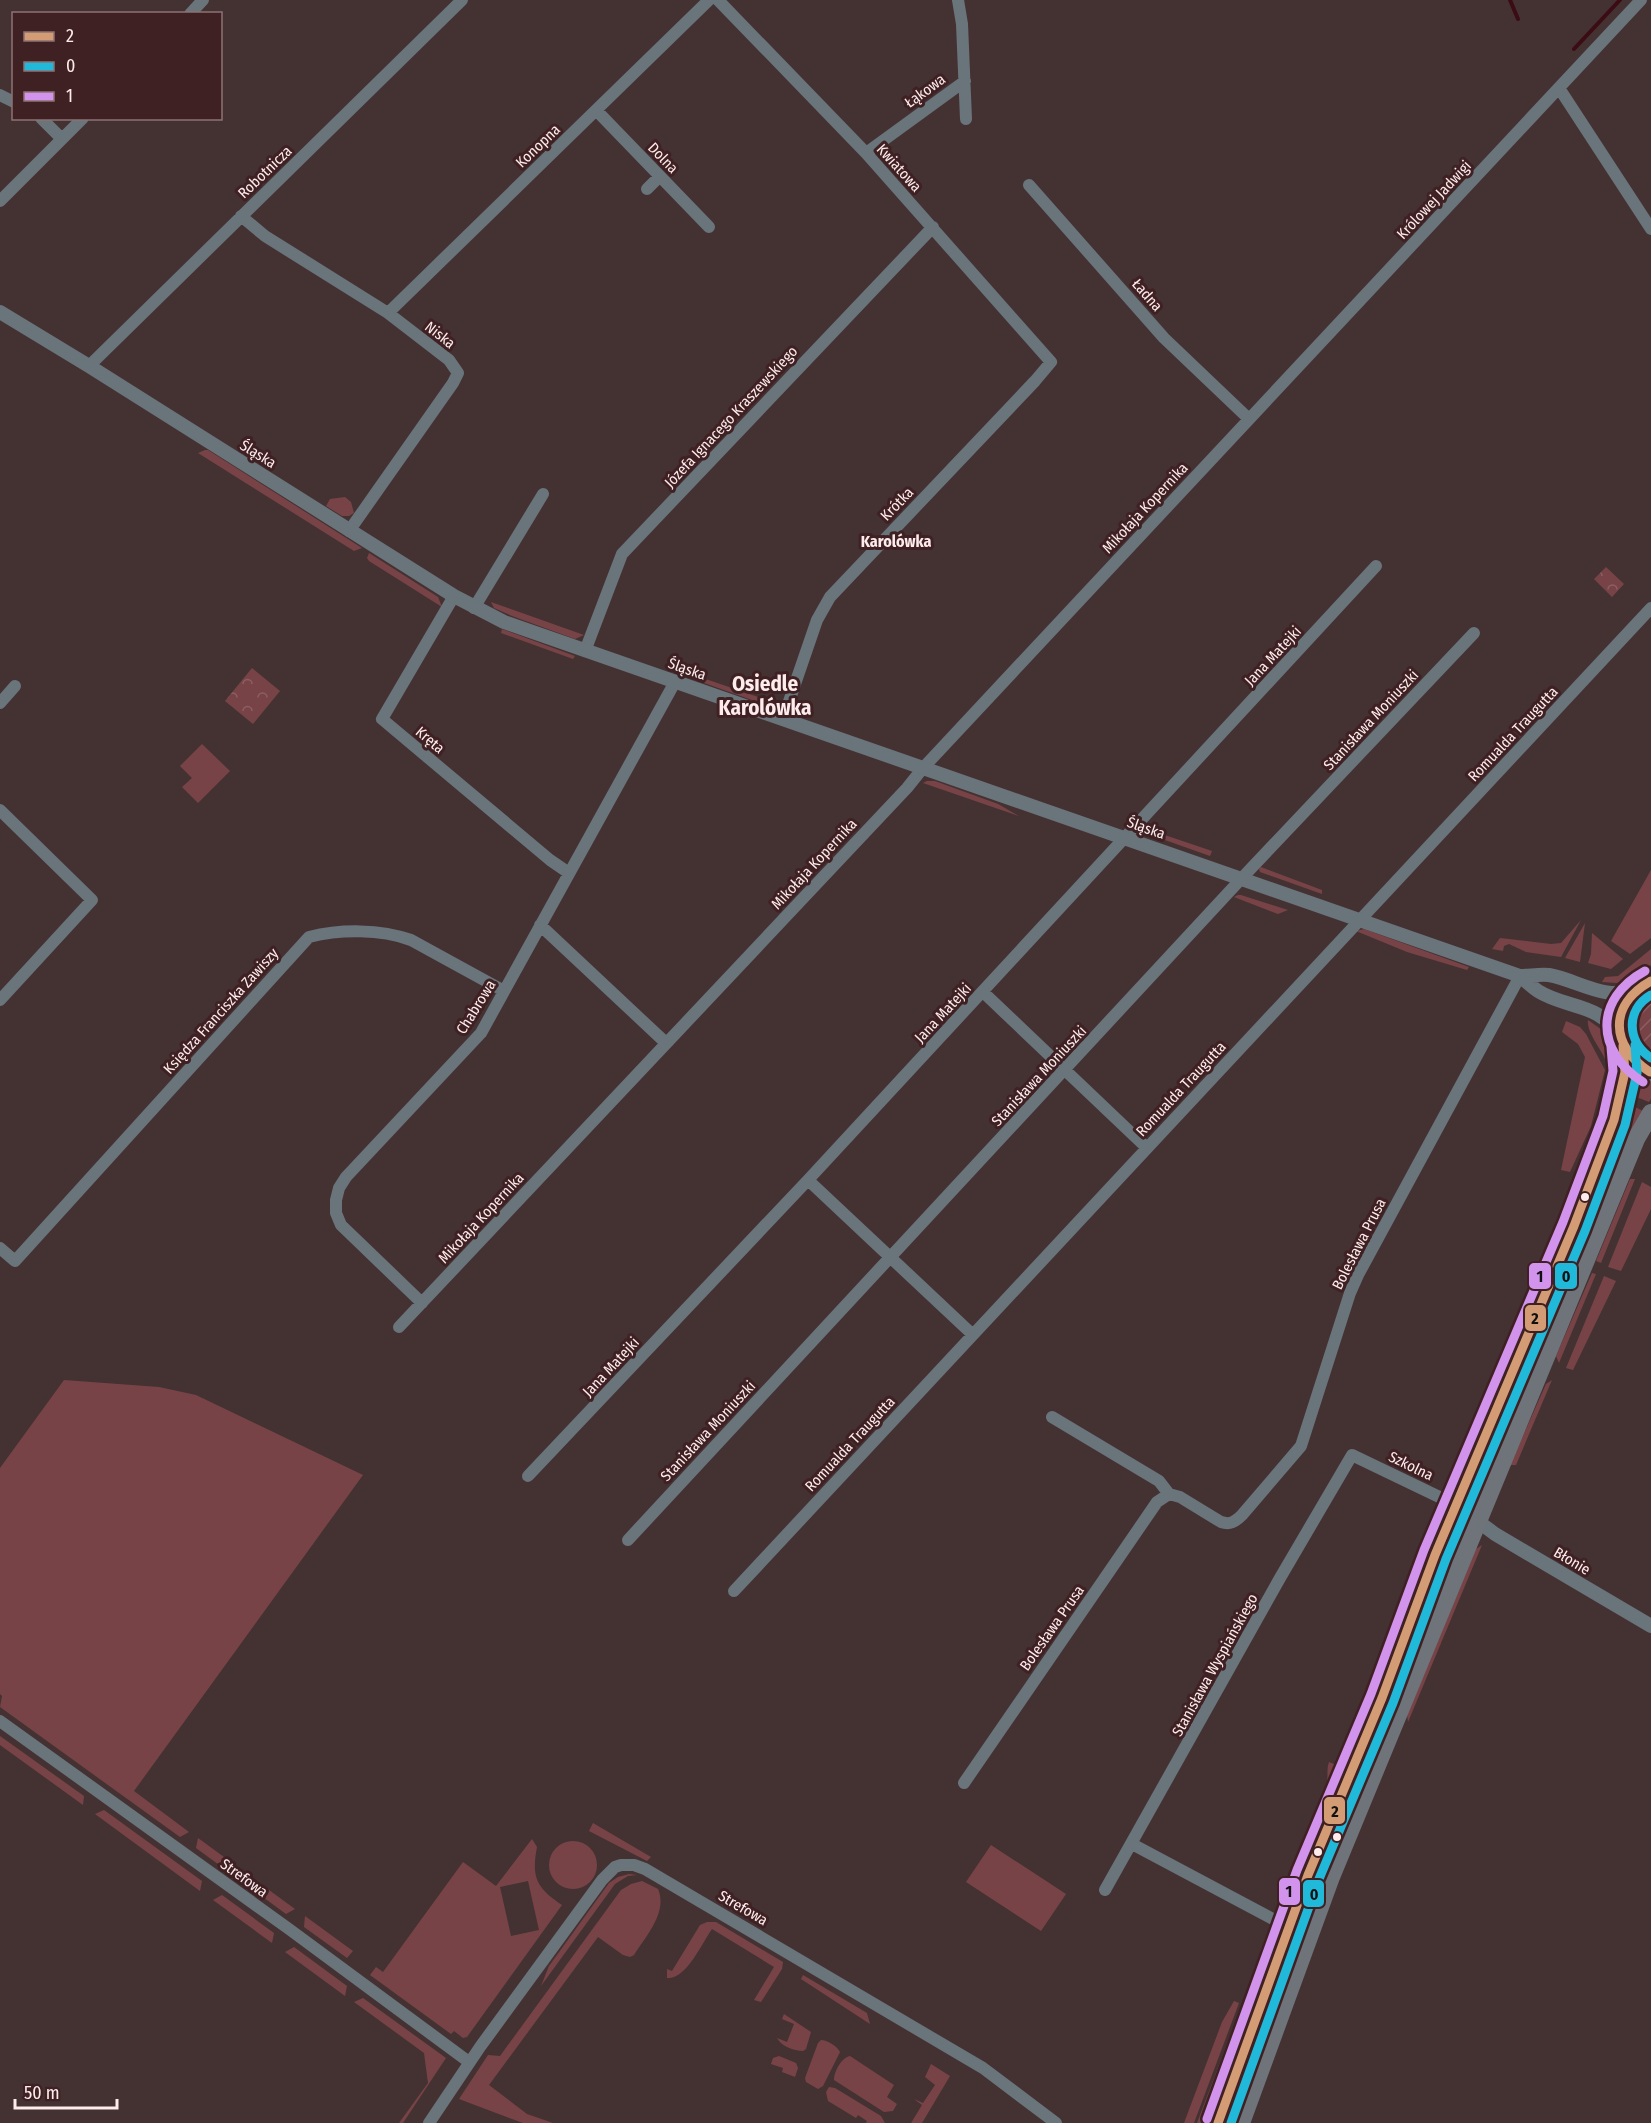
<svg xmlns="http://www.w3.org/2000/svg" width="1651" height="2123" viewBox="0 0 1651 2123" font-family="'Fira Sans Condensed',sans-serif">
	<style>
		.grass { fill: #784347; fill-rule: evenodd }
		.park { fill: url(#park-crowns) }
		.garden { fill: url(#garden-furrows) }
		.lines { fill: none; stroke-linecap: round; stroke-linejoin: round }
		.stream { stroke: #3b0c14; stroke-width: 4 }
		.minor { stroke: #6a747b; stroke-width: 12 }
		.tertiary { stroke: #6a747b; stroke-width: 14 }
		.primary { stroke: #6f737a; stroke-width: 18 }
		.bus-1-casing { stroke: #402123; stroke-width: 14 }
		.bus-2-casing { stroke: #402123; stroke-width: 14 }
		.bus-3-casing { stroke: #402123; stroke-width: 14 }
		.bus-1 { stroke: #d39c74; stroke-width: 9 }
		.bus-2 { stroke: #20b9da; stroke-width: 9 }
		.bus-3 { stroke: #d193ec; stroke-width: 9 }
		.bus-dot { fill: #feeced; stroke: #402123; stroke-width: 2 }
		.labels { text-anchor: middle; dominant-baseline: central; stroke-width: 6; stroke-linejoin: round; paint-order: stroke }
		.street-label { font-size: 15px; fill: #feeced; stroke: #402123 }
		.neighbourhood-label { font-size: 16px; font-weight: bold; fill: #feeced; stroke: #402123 }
		.district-label { font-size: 21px; font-weight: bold; fill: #feeced; stroke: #402123 }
		.line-badge { stroke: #402123; stroke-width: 2 }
		.pale-badge-label { font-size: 16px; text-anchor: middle; font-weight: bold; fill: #111 }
	</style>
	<defs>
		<pattern id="park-crowns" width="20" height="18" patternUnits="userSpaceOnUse" patternTransform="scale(1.5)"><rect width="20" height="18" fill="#784347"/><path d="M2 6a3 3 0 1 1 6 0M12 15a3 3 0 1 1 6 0" fill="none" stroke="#8c5e62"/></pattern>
		<pattern id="garden-furrows" width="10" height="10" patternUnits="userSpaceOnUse" patternTransform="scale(1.5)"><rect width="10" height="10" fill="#784347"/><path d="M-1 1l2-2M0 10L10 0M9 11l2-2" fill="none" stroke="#8c5e62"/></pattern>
	</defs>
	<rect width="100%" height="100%" fill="#443233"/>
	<path class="grass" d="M 205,450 L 208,450 L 362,548 L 354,551 L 198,453 Z
		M 345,497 L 351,502 L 354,513 L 349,516 L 342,516 L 326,506 L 330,499 Z
		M 369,553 L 438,597 L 442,607 L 369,561 L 367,558 Z
		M 491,602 L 584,635 L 575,639 L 512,616 L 494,608 Z
		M 502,629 L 575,656 L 573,659 L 501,633 Z
		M 691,674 L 779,704 L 772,707 L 690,678 Z
		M 202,744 L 230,771 L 198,803 L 182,787 L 192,778 L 180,766 Z
		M 927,781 L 935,781 L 998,804 L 1019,816 L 923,783 Z
		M 1147,829 L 1212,851 L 1210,856 L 1148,834 Z
		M 1261,867 L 1322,890 L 1322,894 L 1260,872 L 1259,869 Z
		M 1651,870 L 1651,938 L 1630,954 L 1611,941 Z
		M 1238,895 L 1241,895 L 1288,910 L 1278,914 L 1234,897 Z
		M 1581,920 L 1561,957 L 1526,952 L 1509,944 L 1504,946 L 1503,951 L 1492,949 L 1500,938 L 1551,944 L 1561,943 Z
		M 1585,923 L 1580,962 L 1565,958 Z
		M 1364,929 L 1469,967 L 1467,970 L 1407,952 L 1356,931 Z
		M 1592,933 L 1623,959 L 1611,969 L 1588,963 L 1591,954 Z
		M 1651,949 L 1651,965 L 1617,983 L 1602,982 L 1605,977 L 1618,976 Z
		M 1588,1020 L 1602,1030 L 1606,1040 L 1614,1071 L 1612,1087 L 1606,1086 C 1607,1081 1610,1075 1609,1071 C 1607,1054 1586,1035 1588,1020 Z
		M 1566,1021 L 1580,1027 L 1586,1034 L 1605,1070 L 1591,1126 L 1570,1172 L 1561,1170 L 1585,1057 L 1578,1044 L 1562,1032 Z
		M 1634,1070 L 1651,1079 L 1651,1099 L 1649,1102 L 1629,1094 Z
		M 1627,1103 L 1643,1111 L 1495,1458 L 1492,1457 L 1558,1300 Z
		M 1630,1179 L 1635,1179 L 1601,1263 L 1596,1261 Z
		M 1642,1182 L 1651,1187 L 1651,1209 L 1621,1271 L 1608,1267 Z
		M 1555,1242 L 1557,1243 L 1512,1350 L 1510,1351 Z
		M 1592,1273 L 1596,1274 L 1559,1363 L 1556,1356 Z
		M 1604,1276 L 1616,1281 L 1573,1370 L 1566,1368 Z
		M 64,1380 L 159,1387 L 196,1395 L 363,1475 L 134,1791 L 189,1832 L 180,1837 L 0,1707 L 2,1696 L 0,1694 L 0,1468 Z
		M 1552,1380 L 1516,1465 L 1510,1465 L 1546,1384 Z
		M 1461,1531 L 1464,1534 L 1394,1704 L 1391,1703 L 1390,1699 L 1450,1540 Z
		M 1482,1545 L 1408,1722 L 1407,1714 L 1476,1549 Z
		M 1370,1681 L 1377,1684 L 1378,1686 L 1366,1716 L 1363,1717 L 1356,1715 Z
		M 0,1736 L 84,1796 L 83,1805 L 0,1745 Z
		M 1329,1762 L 1341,1767 L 1343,1770 L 1336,1788 L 1326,1785 C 1329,1777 1326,1770 1329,1762 Z
		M 104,1810 L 202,1881 L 200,1891 L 95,1814 Z
		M 593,1823 L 651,1857 L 647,1861 L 589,1831 Z
		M 198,1838 L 295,1909 L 286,1914 L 196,1848 Z
		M 532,1839 L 537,1847 C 531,1878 537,1888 562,1905 L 467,2037 L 463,2038 L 454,2031 L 451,2034 L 370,1975 L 376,1967 L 383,1972 L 463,1862 L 496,1886 ZM 528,1881 L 539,1930 L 511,1936 L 500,1887 Z
		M549 1865a24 24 0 1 1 48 0a24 24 0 1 1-48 0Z
		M 991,1845 L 1066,1894 L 1041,1931 L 966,1882 Z
		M 629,1874 L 637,1875 L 628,1876 L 615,1884 L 541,1986 L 549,1966 L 609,1883 L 618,1877 Z
		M 1290,1874 L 1294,1876 L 1288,1904 L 1285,1905 L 1278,1903 Z
		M 642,1881 L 658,1889 C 668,1912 646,1936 634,1955 L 630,1957 L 623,1955 L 598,1937 L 489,2085 L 527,2114 L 553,2123 L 523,2123 L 459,2099 L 488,2055 L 500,2056 L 621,1890 L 631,1884 Z
		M 222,1895 L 274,1933 L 272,1943 L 213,1900 Z
		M 305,1916 L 353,1951 L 347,1958 L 304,1927 Z
		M 707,1922 L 716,1922 L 783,1962 L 782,1969 L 761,2002 L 754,2000 L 774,1967 L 712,1929 C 702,1943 686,1980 667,1978 L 667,1969 L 672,1971 L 700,1925 Z
		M 1270,1925 C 1278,1935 1274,1943 1271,1953 L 1268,1955 L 1260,1952 Z
		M 294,1947 L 347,1986 L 345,1996 L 285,1952 Z
		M 1257,1961 L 1265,1964 L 1266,1966 L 1255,1996 L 1252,1997 L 1245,1995 Z
		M 803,1975 L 867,2013 L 870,2024 L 801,1979 Z
		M 363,1998 L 446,2058 L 403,2123 L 399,2123 L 428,2083 L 424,2053 L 354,2002 Z
		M 1234,2001 L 1239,2003 L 1194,2123 L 1184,2123 L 1222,2022 Z
		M 1242,2004 L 1249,2006 L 1250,2009 L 1240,2038 L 1202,2123 L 1197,2123 Z
		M 784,2014 L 811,2032 L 806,2049 L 803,2051 C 794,2051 781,2046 777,2038 L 787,2042 L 794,2024 L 782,2019 Z
		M 821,2040 C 827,2040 837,2046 840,2052 L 823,2086 L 818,2089 L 806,2082 L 805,2078 L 818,2043 Z
		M 779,2056 L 796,2063 L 798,2068 L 795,2077 L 782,2072 L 783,2068 L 771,2064 L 773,2058 Z
		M 850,2056 L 894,2085 L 887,2097 L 897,2104 L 893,2111 L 884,2112 L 834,2080 C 834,2072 841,2058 850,2056 Z
		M 931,2064 L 950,2076 L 922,2123 L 911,2123 L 922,2105 L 914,2099 L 923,2103 L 935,2085 L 925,2077 Z
		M 829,2087 L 835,2088 L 881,2116 L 885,2123 L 866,2123 L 867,2121 L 858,2115 L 856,2118 L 828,2101 L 826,2092 Z"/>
	<path class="park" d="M 1606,567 L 1624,584 L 1612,597 L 1594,579 Z
		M 252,668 L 280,691 L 253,724 L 225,701 Z"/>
	<path class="garden" d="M 1651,994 L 1651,1060 C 1623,1045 1624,1009 1651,994 Z"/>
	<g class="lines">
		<path class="stream" d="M 1510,0 L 1518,19
			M 1574,49 L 1620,0"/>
		<path class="minor" d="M 718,0 L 866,153 L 1051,362 L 1035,381 L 830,597 L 817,620 L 783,719
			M 958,0 L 962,24 L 966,119
			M 190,14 L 203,0
			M 1559,88 L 1651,229
			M 0,95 L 14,102
			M 596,110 L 709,227
			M 41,118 L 62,139
			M 866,153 L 965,81
			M 1029,185 L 1164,338 L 1249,419
			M 647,189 L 660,176
			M 0,201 L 83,118
			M 241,216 L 265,236 L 388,313 L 449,360 L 458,373 L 453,383 L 349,531
			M 388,313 L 709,0
			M 89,366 L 462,0
			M 454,596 L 382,719 L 550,860 L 569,873
			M 474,608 L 543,494
			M 585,651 L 622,554 L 933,227
			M 0,703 L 15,686
			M 0,810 L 92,900 L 0,1000
			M 540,925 L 666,1043
			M 983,992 L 1147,1148
			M 808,1180 L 972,1334
			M 0,1248 L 15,1261 L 309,937 C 341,929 380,929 411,940 L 504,991
			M 422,1303 L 341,1225 L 336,1213 L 336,1200 L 339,1188 L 346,1177 L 481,1033 L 675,682
			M 399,1327 L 907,788 L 923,768 L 1641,0
			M 1052,1417 L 1159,1481 L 1169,1494 L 1180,1497 L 1221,1522 C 1230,1525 1235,1522 1242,1515 L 1301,1446 L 1350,1293 L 1358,1275 L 1520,976
			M 528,1476 L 808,1180 L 1376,566
			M 628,1540 L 1241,879 L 1474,633
			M 734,1591 L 1651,608
			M 0,1721 L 289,1929 L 469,2062
			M 964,1783 L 1157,1502 L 1169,1494
			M 1132,1844 L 1288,1927
			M 1105,1890 L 1280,1578 L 1352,1455 L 1456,1505
			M 429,2123 L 480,2047 L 602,1880 L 615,1867 L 621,1865 L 634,1865 L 645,1869 L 983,2068 L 1056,2123"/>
		<path class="tertiary" d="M 0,312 L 89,366 L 454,596 L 504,622 L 1520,976 C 1529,976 1540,974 1549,975 C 1578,980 1607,1003 1637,988
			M 1520,976 C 1526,981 1532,987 1538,991 C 1566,1009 1601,1002 1620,1038
			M 1456,1505 L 1495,1534 L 1651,1626"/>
		<path class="primary" d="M 1651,981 C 1607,998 1610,1054 1651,1072
			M 1218,2123 L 1308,1875 L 1382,1698 L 1435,1555 L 1574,1226 L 1607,1137 L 1614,1120 L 1625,1072 L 1623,1046
			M 1241,2123 L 1331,1877 L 1636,1139 L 1651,1113"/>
		<defs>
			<path id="bus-1" d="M 1650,1072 C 1610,1046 1608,1005 1651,981
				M 1218,2123 L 1308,1875 L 1382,1698 L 1435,1555 L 1574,1226 L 1614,1120 L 1625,1072 L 1623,1046"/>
			<path id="bus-2" d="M 1651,995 C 1625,1010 1627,1042 1651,1058
				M 1231,2123 L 1319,1879 L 1393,1703 L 1446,1559 L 1585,1231 L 1625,1125 L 1637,1073 L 1635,1045"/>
			<path id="bus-3" d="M 1643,1082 C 1595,1051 1594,999 1645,971
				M 1207,2119 L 1297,1870 L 1371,1694 L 1424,1550 L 1563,1222 L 1603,1116 L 1613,1071 L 1611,1047"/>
		</defs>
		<use href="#bus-1" class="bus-1-casing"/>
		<use href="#bus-2" class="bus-2-casing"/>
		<use href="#bus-3" class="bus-3-casing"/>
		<use href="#bus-1" class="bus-1"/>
		<use href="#bus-2" class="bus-2"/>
		<use href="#bus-3" class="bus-3"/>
	</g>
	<g class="bus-dot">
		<circle cx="1585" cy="1197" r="5"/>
		<circle cx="1337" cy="1837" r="5"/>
		<circle cx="1318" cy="1852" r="5"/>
	</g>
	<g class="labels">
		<g class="street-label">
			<text transform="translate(925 91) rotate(-36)">Łąkowa</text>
			<text transform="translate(538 146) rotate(-44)">Konopna</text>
			<text transform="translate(663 158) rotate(46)">Dolna</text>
			<text transform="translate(899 168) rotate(48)">Kwiatowa</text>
			<text transform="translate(265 172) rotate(-44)">Robotnicza</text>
			<text transform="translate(1434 200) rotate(-47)">Królowej Jadwigi</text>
			<text transform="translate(1147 295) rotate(49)">Ładna</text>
			<text transform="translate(440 335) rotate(38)">Niska</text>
			<text transform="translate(731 417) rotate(-47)">Józefa Ignacego Kraszewskiego</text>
			<text transform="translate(258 454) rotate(32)">Śląska</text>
			<text transform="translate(897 504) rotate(-46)">Krótka</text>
			<text transform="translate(1145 508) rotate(-47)">Mikołaja Kopernika</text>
			<text transform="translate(1273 656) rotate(-47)">Jana Matejki</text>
			<text transform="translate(687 669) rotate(19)">Śląska</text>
			<text transform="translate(1371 720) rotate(-47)">Stanisława Moniuszki</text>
			<text transform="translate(1513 734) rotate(-47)">Romualda Traugutta</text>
			<text transform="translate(430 740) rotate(40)">Kręta</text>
			<text transform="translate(1146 828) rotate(19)">Śląska</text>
			<text transform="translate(814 864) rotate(-47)">Mikołaja Kopernika</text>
			<text transform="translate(476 1007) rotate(-58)">Chabrowa</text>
			<text transform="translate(221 1011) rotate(-48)">Księdza Franciszka Zawiszy</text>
			<text transform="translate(943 1013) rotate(-47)">Jana Matejki</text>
			<text transform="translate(1039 1076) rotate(-47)">Stanisława Moniuszki</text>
			<text transform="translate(1181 1089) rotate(-47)">Romualda Traugutta</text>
			<text transform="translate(481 1218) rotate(-47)">Mikołaja Kopernika</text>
			<text transform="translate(1359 1244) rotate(-63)">Bolesława Prusa</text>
			<text transform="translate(611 1367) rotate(-47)">Jana Matejki</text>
			<text transform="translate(708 1431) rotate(-47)">Stanisława Moniuszki</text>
			<text transform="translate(850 1444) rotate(-47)">Romualda Traugutta</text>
			<text transform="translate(1411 1466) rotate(26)">Szkolna</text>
			<text transform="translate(1572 1561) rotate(31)">Błonie</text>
			<text transform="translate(1052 1628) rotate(-55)">Bolesława Prusa</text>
			<text transform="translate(1215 1665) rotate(-61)">Stanisława Wyspiańskiego</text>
			<text transform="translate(244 1878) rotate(36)">Strefowa</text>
			<text transform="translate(743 1908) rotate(30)">Strefowa</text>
		</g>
		<g class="neighbourhood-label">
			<text x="896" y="541">Karolówka</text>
		</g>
		<g class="district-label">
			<text x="765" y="684">Osiedle<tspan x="765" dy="24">Karolówka</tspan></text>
		</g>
	</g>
	<g class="line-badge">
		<rect x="1554" y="1262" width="24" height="28" rx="6" fill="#20b9da"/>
		<rect x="1528" y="1262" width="24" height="28" rx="6" fill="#d193ec"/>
		<rect x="1524" y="1304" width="23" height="28" rx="6" fill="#d39c74"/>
		<rect x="1323" y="1796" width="23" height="29" rx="6" fill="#d39c74"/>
		<rect x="1278" y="1877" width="23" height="29" rx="6" fill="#d193ec"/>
		<rect x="1302" y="1879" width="23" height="29" rx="6" fill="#20b9da"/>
	</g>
	<g class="pale-badge-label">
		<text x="1566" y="1282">0</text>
		<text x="1540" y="1282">1</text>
		<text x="1535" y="1324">2</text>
		<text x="1335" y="1817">2</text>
		<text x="1289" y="1897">1</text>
		<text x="1314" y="1900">0</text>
	</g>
	<rect x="12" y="12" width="210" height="108" fill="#402123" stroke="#8c7274" stroke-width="1.5"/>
	<rect x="24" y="32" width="30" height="9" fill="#d39c74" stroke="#8c7274" stroke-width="1.5"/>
	<text x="66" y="42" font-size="18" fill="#feeced">2</text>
	<rect x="24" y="62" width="30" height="9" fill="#20b9da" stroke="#8c7274" stroke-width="1.5"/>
	<text x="66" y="72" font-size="18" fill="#feeced">0</text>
	<rect x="24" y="92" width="30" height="9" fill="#d193ec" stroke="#8c7274" stroke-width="1.5"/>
	<text x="66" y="102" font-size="18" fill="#feeced">1</text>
	<path d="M15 2099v9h102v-9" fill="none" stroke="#feeced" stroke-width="3"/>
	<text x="24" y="2099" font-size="18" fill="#feeced" stroke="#402123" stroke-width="4.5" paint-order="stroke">50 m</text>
</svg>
